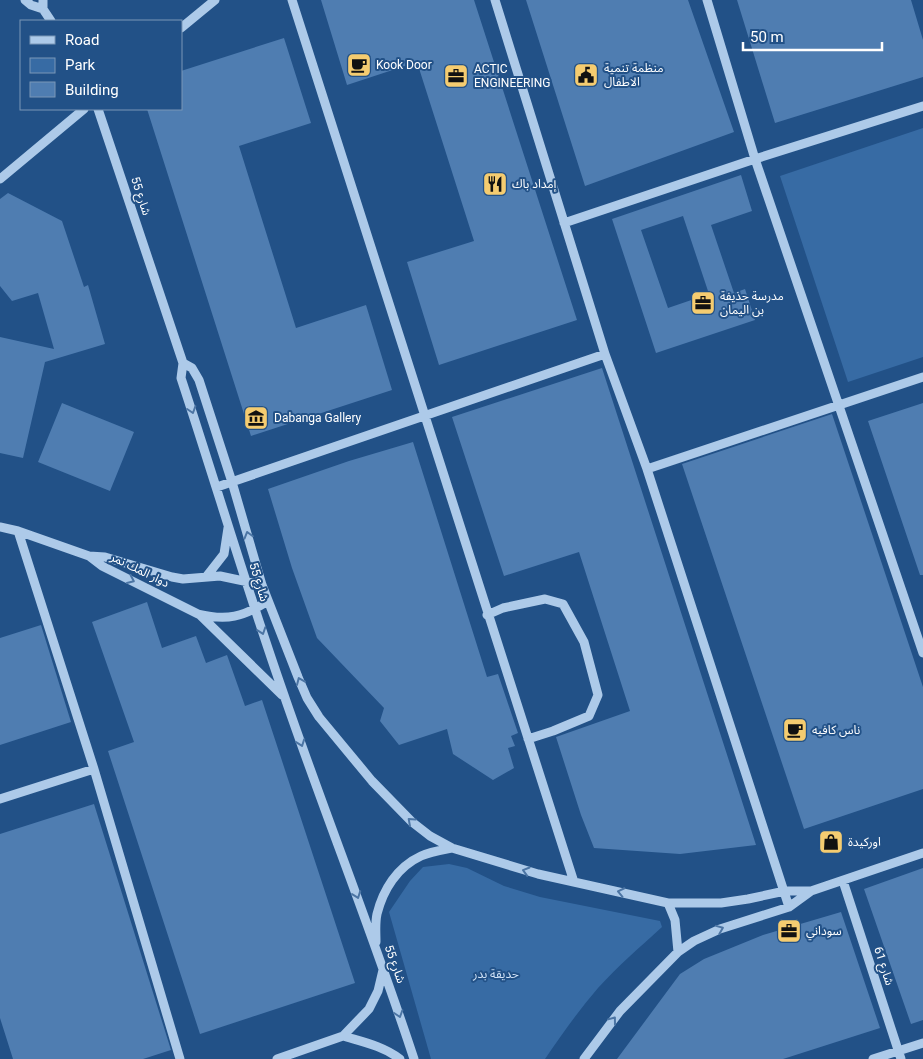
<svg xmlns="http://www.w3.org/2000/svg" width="923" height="1059" viewBox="0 0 923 1059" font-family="Roboto,'Noto Sans Arabic',sans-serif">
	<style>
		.green { fill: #376ba4 }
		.building { fill: #4f7db1; fill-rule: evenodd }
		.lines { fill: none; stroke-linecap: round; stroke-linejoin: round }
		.minor { stroke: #adcae9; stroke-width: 9 }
		.oneway { stroke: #4c75a4 }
		.labels { text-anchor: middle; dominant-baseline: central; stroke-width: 4; stroke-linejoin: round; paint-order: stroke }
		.poi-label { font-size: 12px; fill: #fff; stroke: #225187; text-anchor: start }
		.street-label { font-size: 12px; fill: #fff; stroke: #225187 }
		.park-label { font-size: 12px; fill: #d2e3f7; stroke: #225187 }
	</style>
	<rect width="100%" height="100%" fill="#225187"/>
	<path class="green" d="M 923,128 L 923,357 L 848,382 L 780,176 Z
		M 449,864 L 467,868 L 504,886 L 540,897 L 660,921 L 662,927 C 640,947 618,966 598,988 C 579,1010 562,1034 545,1059 L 431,1059 L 389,912 L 410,881 L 423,867 Z"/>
	<path class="building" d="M 321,0 L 474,0 L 577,320 L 439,365 L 407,262 L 474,241 L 417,62 L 347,85 Z
		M 526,0 L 688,0 L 734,132 L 585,186 Z
		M 737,0 L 911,0 L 923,40 L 923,77 L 775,123 Z
		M 284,38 L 311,123 L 239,146 L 296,328 L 366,305 L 392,390 L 251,436 L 147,109 L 181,109 L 181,71 Z
		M 741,175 L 752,211 L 711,225 L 734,293 L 745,289 L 755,320 L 656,353 L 612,219 ZM 683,216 L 709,294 L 668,308 L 641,230 Z
		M 8,193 L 62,221 L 84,287 L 88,285 L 105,344 L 45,362 L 23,458 L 0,453 L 0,337 L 54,349 L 38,293 L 12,301 L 0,286 L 0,199 Z
		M 602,368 L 731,767 L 756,845 L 680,854 L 594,848 L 581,815 L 556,737 L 630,711 L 579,552 L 504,576 L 452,417 Z
		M 62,403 L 134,432 L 110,491 L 38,462 Z
		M 923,403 L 923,575 L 920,575 L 868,421 Z
		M 832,414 L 923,687 L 923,789 L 804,829 L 682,464 Z
		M 413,442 L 487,677 L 498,674 L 518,733 L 511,736 L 515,746 L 508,748 L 514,768 L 493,780 L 453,754 L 447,729 L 399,745 L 380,721 L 384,708 L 317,638 L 292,568 L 268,489 L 349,461 Z
		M 147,602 L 162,648 L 196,636 L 206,663 L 227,655 L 245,706 L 262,700 L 355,983 L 200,1034 L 108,751 L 134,742 L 92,622 Z
		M 41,625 L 71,722 L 0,745 L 0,638 Z
		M 94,804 L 171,1050 L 143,1059 L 13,1059 L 0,1018 L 0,834 Z
		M 923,868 L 923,1020 L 911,1024 L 864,889 Z
		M 841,912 L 880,1028 L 783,1059 L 617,1059 L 680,974 L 704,959 L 763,935 Z"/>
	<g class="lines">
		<path class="minor" d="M 25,0 L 31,5 L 43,9
			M 43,0 L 43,9 L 51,21
			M 292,0 L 574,882
			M 495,0 L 605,354 L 647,469 L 789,907
			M 707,0 L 755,159 L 923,653
			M 181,28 L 215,0
			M 98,109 L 183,363 L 181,378 C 216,484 247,590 284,695 C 326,817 374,937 414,1059
			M 0,179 L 84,109
			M 564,223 L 755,159 L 923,106
			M 183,363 L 192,368 L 199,380 L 232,482 L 262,585 L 298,677 L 307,698 L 319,717 L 372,781 L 412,822 L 430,836 L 452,848 L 538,874 L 668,903 L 721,903 L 748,899 L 785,891 L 811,891 L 923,853
			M 647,469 L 923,377
			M 217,487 L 605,354
			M 0,527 L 18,531 L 89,556 L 102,566 L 198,614 C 227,621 243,617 268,601
			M 18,531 L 94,769 L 180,1059
			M 89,556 L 105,557 L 172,577 L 183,579 L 220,576 L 262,585
			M 206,577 L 224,554 L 228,528
			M 200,615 L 282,695
			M 487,615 L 503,608 L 545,599 L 563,604 L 584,642 L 598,695 L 589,716 L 553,731 L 528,739
			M 0,799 L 94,769
			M 843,881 L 901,1059
			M 668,903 L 675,920 L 678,952
			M 376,942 C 376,933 375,923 377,914 C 383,890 397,867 421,856 C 430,852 442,850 452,848
			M 343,1036 C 363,1042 383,1046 400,1059
			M 277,1059 L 343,1036 L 369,1009 L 378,991 L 383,970
			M 584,1059 L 620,1011 L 678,952 L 694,941 L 720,929 L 789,907 L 811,891
			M 873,1059 L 923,1043"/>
	</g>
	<defs><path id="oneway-chevron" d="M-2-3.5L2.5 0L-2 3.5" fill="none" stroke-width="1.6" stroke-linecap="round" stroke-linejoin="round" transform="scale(1.25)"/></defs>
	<g class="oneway">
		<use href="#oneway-chevron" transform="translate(192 410) rotate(72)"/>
		<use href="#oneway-chevron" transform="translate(248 535) rotate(-106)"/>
		<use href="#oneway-chevron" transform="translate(131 580) rotate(25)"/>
		<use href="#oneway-chevron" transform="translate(262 631) rotate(71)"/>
		<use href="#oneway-chevron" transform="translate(300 681) rotate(-113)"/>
		<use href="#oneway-chevron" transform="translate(301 743) rotate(70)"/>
		<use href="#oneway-chevron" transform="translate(411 821) rotate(-138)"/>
		<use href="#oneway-chevron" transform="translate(526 871) rotate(-164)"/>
		<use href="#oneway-chevron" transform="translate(621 892) rotate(-168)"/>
		<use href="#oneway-chevron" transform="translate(357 895) rotate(70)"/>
		<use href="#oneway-chevron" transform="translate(720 929) rotate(-22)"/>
		<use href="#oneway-chevron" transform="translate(399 1014) rotate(72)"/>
		<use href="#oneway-chevron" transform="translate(613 1020) rotate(-53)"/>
	</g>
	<defs>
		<symbol id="cafe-square" viewBox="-11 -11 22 22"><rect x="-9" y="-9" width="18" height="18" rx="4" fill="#f5cc70" stroke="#225187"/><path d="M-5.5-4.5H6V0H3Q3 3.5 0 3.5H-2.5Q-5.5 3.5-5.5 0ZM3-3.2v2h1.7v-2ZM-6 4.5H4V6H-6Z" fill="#111"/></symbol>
		<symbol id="civic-square" viewBox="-11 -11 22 22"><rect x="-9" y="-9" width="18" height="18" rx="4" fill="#f5cc70" stroke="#225187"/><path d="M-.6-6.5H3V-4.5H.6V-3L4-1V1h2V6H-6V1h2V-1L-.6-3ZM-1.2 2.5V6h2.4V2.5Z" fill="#111"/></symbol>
		<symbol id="office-square" viewBox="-11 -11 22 22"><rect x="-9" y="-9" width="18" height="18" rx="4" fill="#f5cc70" stroke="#225187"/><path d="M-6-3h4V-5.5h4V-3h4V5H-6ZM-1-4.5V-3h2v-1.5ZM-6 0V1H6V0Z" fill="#111"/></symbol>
		<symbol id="restaurant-square" viewBox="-11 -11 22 22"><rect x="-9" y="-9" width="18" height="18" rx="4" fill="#f5cc70" stroke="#225187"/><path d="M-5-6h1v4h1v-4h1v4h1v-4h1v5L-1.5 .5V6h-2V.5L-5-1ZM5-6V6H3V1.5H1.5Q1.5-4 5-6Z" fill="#111"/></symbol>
		<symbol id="museum-square" viewBox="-11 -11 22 22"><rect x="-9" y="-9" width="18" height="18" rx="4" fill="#f5cc70" stroke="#225187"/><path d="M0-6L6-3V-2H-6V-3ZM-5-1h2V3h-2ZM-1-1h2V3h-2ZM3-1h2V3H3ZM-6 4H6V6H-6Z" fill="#111"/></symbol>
		<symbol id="shop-square" viewBox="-11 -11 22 22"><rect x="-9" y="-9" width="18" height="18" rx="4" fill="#f5cc70" stroke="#225187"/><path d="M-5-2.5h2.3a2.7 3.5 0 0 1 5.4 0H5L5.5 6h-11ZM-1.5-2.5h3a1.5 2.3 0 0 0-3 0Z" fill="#111"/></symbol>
	</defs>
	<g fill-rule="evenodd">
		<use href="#cafe-square" x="345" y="51" width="28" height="28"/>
		<use href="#civic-square" x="572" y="61" width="28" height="28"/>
		<use href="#office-square" x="442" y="62" width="28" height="28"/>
		<use href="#restaurant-square" x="481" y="170" width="28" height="28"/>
		<use href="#office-square" x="689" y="289" width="28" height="28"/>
		<use href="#museum-square" x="242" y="404" width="28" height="28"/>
		<use href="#cafe-square" x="781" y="716" width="28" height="28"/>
		<use href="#shop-square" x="817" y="828" width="28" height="28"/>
		<use href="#office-square" x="775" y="917" width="28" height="28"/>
	</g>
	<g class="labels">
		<g class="poi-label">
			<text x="376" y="65">Kook Door</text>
			<text x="604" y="68">منظمة تنمية<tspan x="604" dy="14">الاطفال</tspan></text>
			<text x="474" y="69">ACTIC<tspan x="474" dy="14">ENGINEERING</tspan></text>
			<text x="512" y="184">إمداد باك</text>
			<text x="720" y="296">مدرسة حذيفة<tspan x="720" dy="14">بن اليمان</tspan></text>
			<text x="274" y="418">Dabanga Gallery</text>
			<text x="812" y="730">ناس كافيه</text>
			<text x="848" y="842">اوركيدة</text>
			<text x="806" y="931">سوداني</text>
		</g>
		<g class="street-label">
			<text transform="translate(141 196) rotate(72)">شارع 55</text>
			<text transform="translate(140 570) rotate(26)">دوار المك نمر</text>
			<text transform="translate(259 582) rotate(73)">شارع 55</text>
			<text transform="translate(395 964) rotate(70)">شارع 55</text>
			<text transform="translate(884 966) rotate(72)">شارع 61</text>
		</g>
		<g class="park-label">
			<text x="496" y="974">حديقة بدر</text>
		</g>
	</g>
	<rect x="20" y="20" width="162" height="90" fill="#225187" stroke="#7a97b7"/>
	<rect x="30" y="36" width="25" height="8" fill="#adcae9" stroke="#7a97b7"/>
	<text x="65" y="45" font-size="15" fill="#ffffff">Road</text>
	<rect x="30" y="58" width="25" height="15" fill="#376ba4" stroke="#7a97b7"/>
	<text x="65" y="70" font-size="15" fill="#ffffff">Park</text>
	<rect x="30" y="82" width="25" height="15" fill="#4f7db1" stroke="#7a97b7"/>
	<text x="65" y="95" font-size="15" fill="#ffffff">Building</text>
	<path d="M743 42v8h139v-8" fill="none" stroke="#ffffff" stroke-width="2.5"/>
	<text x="750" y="42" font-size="15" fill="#ffffff" stroke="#225187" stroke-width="4" paint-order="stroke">50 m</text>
</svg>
